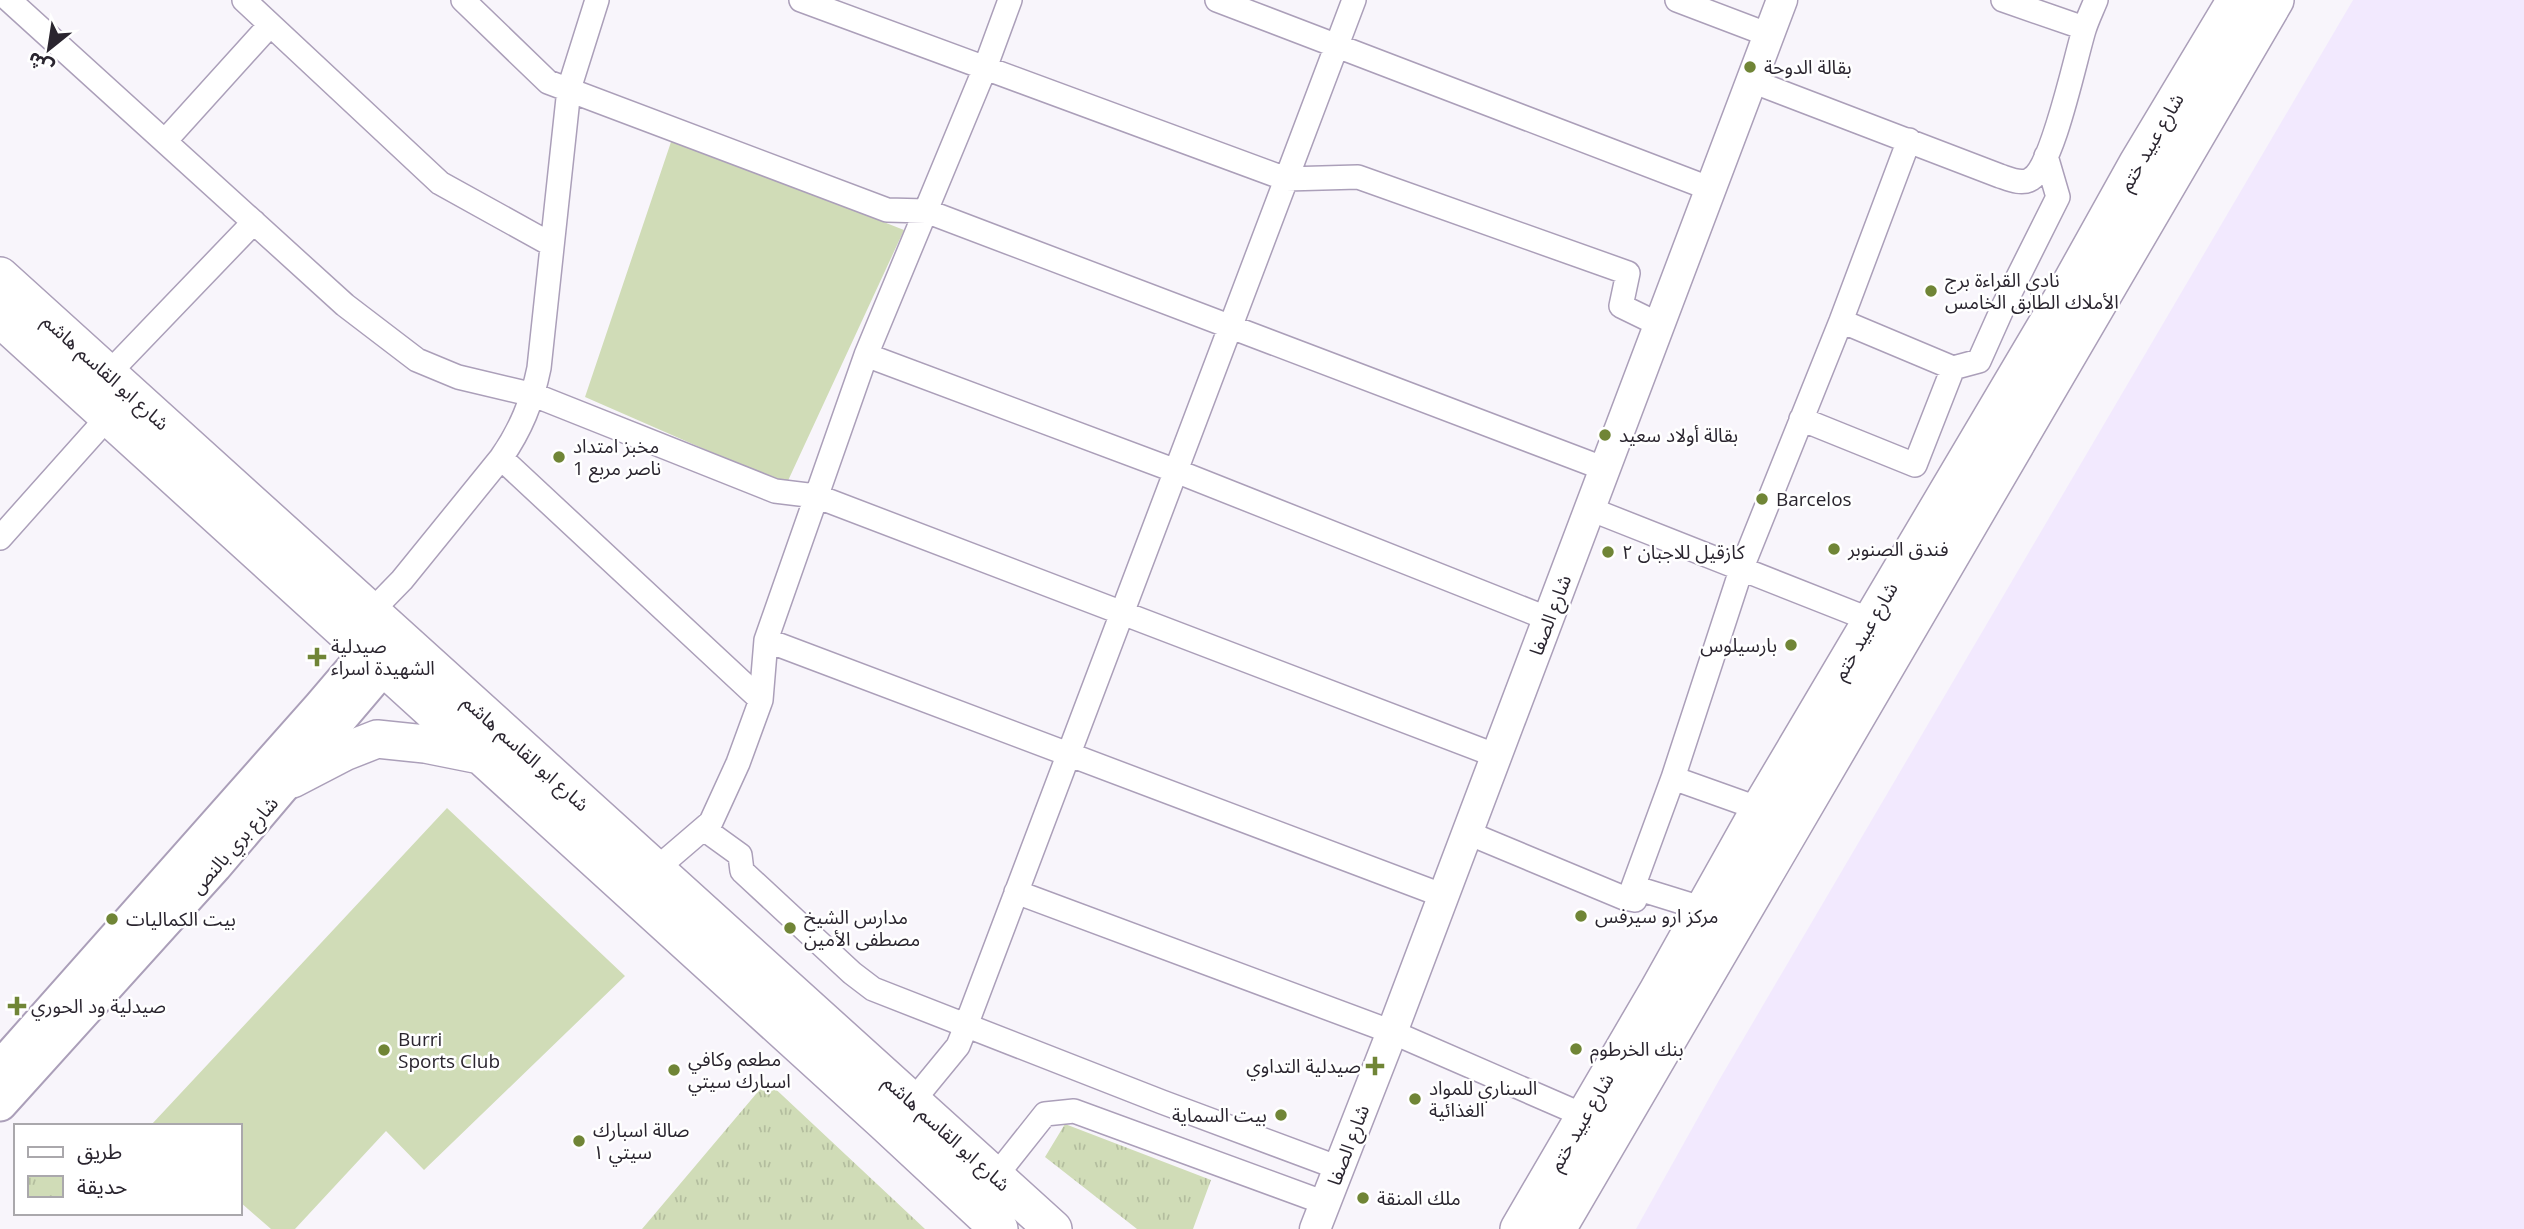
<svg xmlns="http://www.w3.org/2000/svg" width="2524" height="1229" viewBox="0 0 2524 1229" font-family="'Open Sans','Noto Sans Arabic',sans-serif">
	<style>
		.built { fill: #f2e9fe }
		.park { fill: url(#park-tufts) }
		.pitch { fill: #d0dcb7 }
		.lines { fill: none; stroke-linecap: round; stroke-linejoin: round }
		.minor-casing { stroke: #ab9fb9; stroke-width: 26 }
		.tertiary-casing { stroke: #ab9fb9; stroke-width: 33 }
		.secondary-casing { stroke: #ab9fb9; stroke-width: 37 }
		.primary-casing { stroke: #ab9fb9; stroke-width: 40 }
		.minor { stroke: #fff; stroke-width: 23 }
		.tertiary { stroke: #fff; stroke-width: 30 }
		.secondary { stroke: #fff; stroke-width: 33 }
		.primary { stroke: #fff; stroke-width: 37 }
		.poi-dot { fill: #708536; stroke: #fff; stroke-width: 2.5 }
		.labels { text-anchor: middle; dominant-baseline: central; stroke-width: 5; stroke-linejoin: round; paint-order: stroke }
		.poi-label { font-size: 19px; fill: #2a252f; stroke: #fff; text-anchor: start }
		.street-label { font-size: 19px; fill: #2a252f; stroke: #fff }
	</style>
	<defs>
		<pattern id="park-tufts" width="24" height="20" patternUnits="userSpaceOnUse" patternTransform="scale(1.75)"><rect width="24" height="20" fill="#d0dcb7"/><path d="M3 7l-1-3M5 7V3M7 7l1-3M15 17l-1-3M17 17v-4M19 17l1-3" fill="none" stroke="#b3bd9e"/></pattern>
	</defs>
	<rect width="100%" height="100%" fill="#f8f5fb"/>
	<path class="built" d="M 2353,0 L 2524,0 L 2524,1229 L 1636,1229 L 1718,1082 Z"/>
	<path class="park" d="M 767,1081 L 925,1229 L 642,1229 Z
		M 1065,1124 L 1211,1180 L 1193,1229 L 1137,1229 L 1045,1157 Z"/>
	<path class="pitch" d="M 672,139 L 904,230 L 786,485 L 585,397 Z
		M 447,808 L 625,976 L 424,1170 L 386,1131 L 295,1229 L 271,1229 L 240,1202 L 240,1126 L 152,1124 Z"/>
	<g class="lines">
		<defs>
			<path id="minor" d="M 9,0 L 345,305 L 417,360 L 458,377 L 534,395 L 775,491 L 816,496 L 1497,756
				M 244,0 L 440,183 L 552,245
				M 463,0 L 548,82 L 887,210 L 926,211 L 1605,469
				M 801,0 L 1286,179 L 1358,177 L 1628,273 L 1621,306 L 1660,325
				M 1217,0 L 1711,189
				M 1677,0 L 1769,35
				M 2003,0 L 2084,28
				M 1752,81 L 2000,176 C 2009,179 2022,185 2031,179 C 2053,166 2075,59 2084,30 C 2087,20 2092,10 2096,0
				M 165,141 L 270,25
				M 1841,321 L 1953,368
				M 866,355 L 1176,471 L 1549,619
				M 108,374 L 254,222
				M 1801,419 L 1915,465 L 1953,368 L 1979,361 L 2004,305 L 2058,197 L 2046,156
				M 501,458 L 761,700
				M 1590,509 L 1871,620
				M 0,538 L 108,417
				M 363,620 L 402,580 L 501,458 C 521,429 532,402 539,368 L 569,89 L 597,0
				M 766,640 L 1444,896
				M 1760,809 L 1673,778 L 1741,570 L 1841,321 L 1909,140
				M 704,829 L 740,855 L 742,871 L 852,973 L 873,989 L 1162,1102 L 1339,1168
				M 1468,833 L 1624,898 L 1635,900 L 1633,887 L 1704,909
				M 655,870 L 711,822 L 738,763 L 761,700 L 766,640 L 866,355 L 985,68 L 1010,0
				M 1633,887 L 1673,778
				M 1016,892 L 1392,1032 L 1585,1116
				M 912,1102 L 958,1046 L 962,1036 L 1354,0
				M 995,1177 L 1045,1114 L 1074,1111 L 1325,1203"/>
			<path id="tertiary" d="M 1315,1229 L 1392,1032 L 1782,0"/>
			<path id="secondary" d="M 0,1068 L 320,707 L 384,632
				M 0,1104 L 215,866 L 400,648"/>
			<path id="primary" d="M 0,276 L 1053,1229
				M 0,318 L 884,1122 L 999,1229
				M 292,779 L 344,752 L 377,739 L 425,744 L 480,755
				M 1519,1229 L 1658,991 L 1760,809 L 2065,294 L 2138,163 L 2236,0
				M 1557,1229 L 2275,0"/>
		</defs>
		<use href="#minor" class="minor-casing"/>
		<use href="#tertiary" class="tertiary-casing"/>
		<use href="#secondary" class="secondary-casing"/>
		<use href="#primary" class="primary-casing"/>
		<use href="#minor" class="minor"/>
		<use href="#tertiary" class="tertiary"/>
		<use href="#secondary" class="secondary"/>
		<use href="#primary" class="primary"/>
	</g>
	<g class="poi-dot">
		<circle cx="1750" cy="67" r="7"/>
		<circle cx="1931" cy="291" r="7"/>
		<circle cx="1605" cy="435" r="7"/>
		<circle cx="559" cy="457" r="7"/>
		<circle cx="1762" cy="499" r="7"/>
		<circle cx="1834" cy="549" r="7"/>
		<circle cx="1608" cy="552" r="7"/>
		<circle cx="1791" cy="645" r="7"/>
		<path d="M313.5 646.5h7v7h7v7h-7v7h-7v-7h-7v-7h7z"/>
		<circle cx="1581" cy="916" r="7"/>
		<circle cx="112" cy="919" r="7"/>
		<circle cx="790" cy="928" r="7"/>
		<path d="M13.5 995.5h7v7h7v7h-7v7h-7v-7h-7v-7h7z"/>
		<circle cx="1576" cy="1049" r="7"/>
		<circle cx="384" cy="1050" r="7"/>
		<path d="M1371.5 1055.5h7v7h7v7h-7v7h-7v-7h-7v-7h7z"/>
		<circle cx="674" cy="1070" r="7"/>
		<circle cx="1415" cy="1099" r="7"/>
		<circle cx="1281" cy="1115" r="7"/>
		<circle cx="579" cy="1141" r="7"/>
		<circle cx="1363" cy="1198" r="7"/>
	</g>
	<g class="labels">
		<g class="poi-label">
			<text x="1764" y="67">بقالة الدوحة</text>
			<text x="1945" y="280">نادي القراءة برج<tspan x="1945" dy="22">الأملاك الطابق الخامس</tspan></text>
			<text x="1619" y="435">بقالة أولاد سعيد</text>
			<text x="573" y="446">مخبز امتداد<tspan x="573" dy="22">ناصر مربع 1</tspan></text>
			<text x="1776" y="499">Barcelos</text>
			<text x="1848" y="549">فندق الصنوبر</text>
			<text x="1622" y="552">كازقيل للاجبان ٢</text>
			<text x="1777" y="645" text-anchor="end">بارسيلوس</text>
			<text x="331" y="646">صيدلية<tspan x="331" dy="22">الشهيدة اسراء</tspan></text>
			<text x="1595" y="916">مركز ارو سيرفس</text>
			<text x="804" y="917">مدارس الشيخ<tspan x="804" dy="22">مصطفى الأمين</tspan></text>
			<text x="126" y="919">بيت الكماليات</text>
			<text x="31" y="1006">صيدلية ود الحوري</text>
			<text x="398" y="1039">Burri<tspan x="398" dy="22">Sports Club</tspan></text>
			<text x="1590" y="1049">بنك الخرطوم</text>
			<text x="688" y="1059">مطعم وكافي<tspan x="688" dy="22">اسبارك سيتي</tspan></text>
			<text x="1361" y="1066" text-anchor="end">صيدلية التداوي</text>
			<text x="1429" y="1088">السناري للمواد<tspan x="1429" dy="22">الغذائية</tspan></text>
			<text x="1267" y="1115" text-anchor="end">بيت السماية</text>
			<text x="593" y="1130">صالة اسبارك<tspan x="593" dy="22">سيتي ١</tspan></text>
			<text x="1377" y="1198">ملك المنقة</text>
		</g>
		<g class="street-label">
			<text transform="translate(2151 142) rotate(-60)">شارع عبيد ختم</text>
			<text transform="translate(106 372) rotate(42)">شارع ابو القاسم هاشم</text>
			<text transform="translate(1550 615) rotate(-69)">شارع الصفا</text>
			<text transform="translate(1865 631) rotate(-60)">شارع عبيد ختم</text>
			<text transform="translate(526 753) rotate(42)">شارع ابو القاسم هاشم</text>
			<text transform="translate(234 845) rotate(-49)">شارع بري بالنص</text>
			<text transform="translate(1581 1122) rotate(-60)">شارع عبيد ختم</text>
			<text transform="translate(947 1133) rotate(42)">شارع ابو القاسم هاشم</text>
			<text transform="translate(1348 1145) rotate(-69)">شارع الصفا</text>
		</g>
	</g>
	<rect x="14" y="1124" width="228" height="91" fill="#ffffff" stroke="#aaa8ac" stroke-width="2"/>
	<rect x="28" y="1147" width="35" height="10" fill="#ffffff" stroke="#aaa8ac" stroke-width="2"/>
	<text x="77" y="1159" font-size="21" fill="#2a252f">طريق</text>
	<rect x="28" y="1176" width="35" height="21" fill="url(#park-tufts)" stroke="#aaa8ac" stroke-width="2"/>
	<text x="77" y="1194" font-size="21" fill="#2a252f">حديقة</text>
	<g transform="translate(49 49) rotate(210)" stroke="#ffffff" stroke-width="5" paint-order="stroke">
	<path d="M0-5L12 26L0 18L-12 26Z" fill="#2a252f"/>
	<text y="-10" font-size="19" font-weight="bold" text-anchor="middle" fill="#2a252f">ش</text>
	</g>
</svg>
